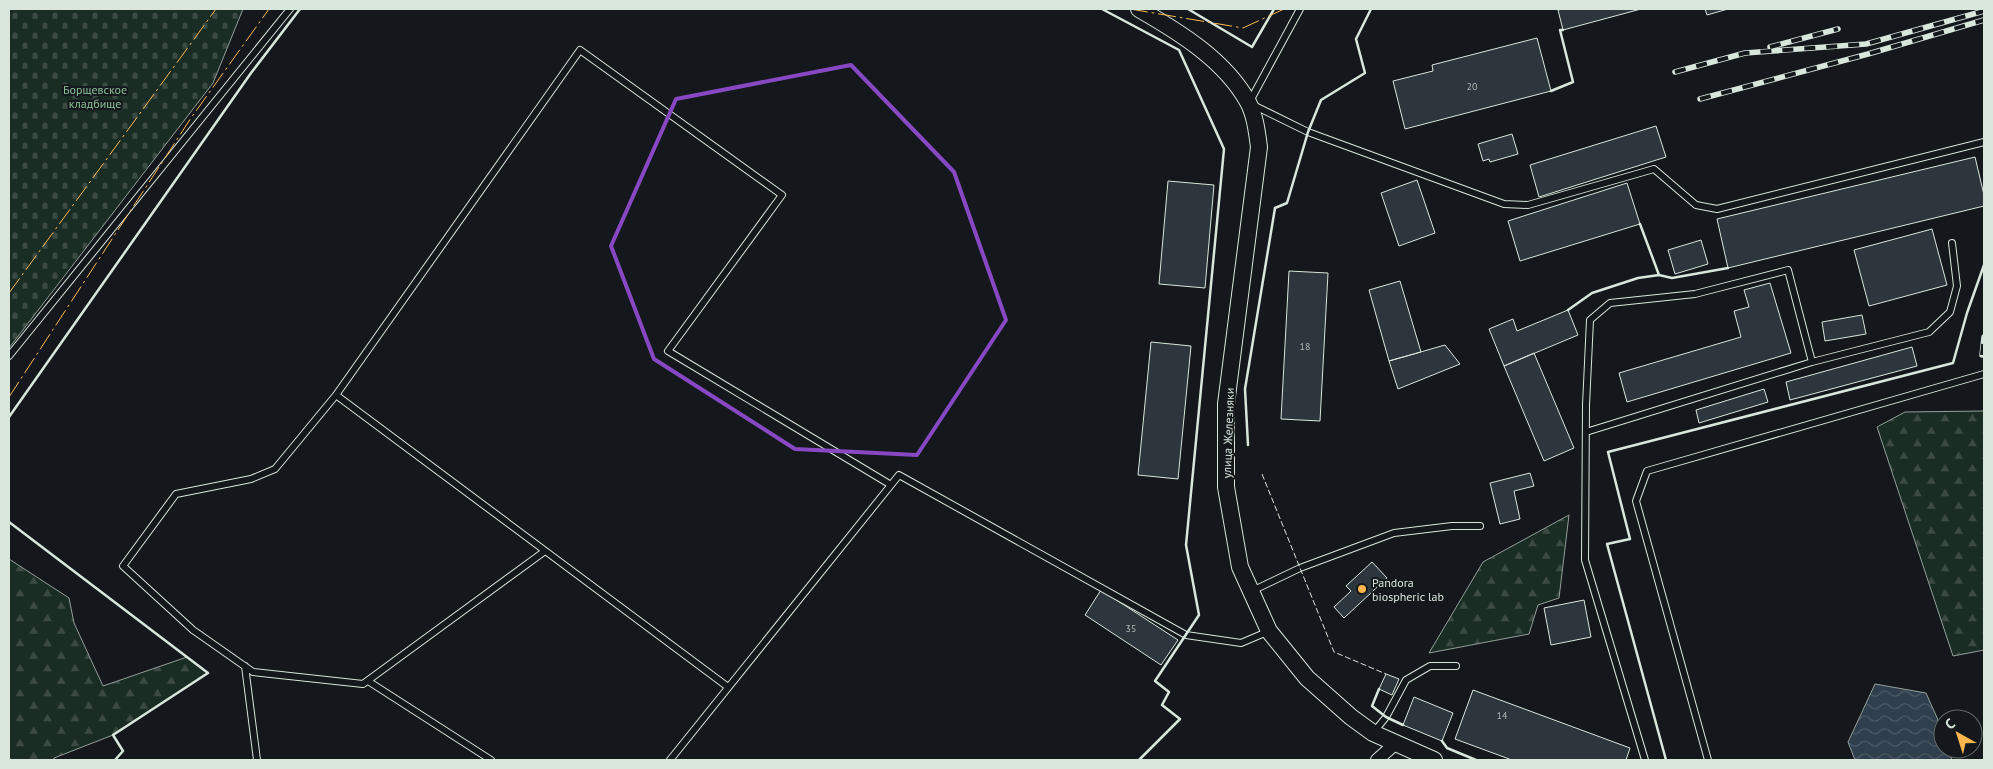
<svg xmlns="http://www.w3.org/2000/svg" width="1993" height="769" viewBox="0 0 1993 769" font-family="'PT Sans',sans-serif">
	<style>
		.forest { fill: url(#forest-firs); stroke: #939e99 }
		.cemetery { fill: url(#cemetery-stones); stroke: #939e99 }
		.water { fill: url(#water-waves); stroke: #939e99 }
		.building { fill: #2c363c; stroke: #d8e6dc }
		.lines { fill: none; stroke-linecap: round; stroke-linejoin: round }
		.service-casing { stroke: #d8e6dc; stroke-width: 8 }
		.minor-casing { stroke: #d8e6dc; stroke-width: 14 }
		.tertiary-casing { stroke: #d8e6dc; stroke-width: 18 }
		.service { stroke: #14181c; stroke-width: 6 }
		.minor { stroke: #14181c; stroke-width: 12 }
		.tertiary { stroke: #14181c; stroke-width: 16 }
		.rail-casing { stroke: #d8e6dc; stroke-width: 5.5 }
		.rail { stroke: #14181c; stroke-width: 4; stroke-dasharray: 11; stroke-linecap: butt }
		.fence { stroke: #d8e6dc; stroke-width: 1; stroke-dasharray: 6 2.5; stroke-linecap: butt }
		.wall { stroke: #d8e6dc; stroke-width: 2.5 }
		.power { stroke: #ffb74d; stroke-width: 1; stroke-dasharray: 18 4 2.5 4; stroke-linecap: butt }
		.marked { fill: none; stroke: #8948c3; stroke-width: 4; stroke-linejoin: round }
		.poi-dot { fill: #ffb74d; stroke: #14181c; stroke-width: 2 }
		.labels { text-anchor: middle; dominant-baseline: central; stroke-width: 4; stroke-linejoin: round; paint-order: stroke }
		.number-label { font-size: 10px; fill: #adbab4 }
		.park-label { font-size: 12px; fill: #8ac095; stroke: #14181c }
		.street-label { font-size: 12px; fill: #d8e6dc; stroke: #14181c }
		.poi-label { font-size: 12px; fill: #d8e6dc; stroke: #14181c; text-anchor: start }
	</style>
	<defs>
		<pattern id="forest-firs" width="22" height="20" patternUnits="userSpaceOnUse" patternTransform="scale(1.25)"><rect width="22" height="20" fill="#1a2d24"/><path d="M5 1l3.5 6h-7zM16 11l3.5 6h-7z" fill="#3b4b43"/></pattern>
		<pattern id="cemetery-stones" width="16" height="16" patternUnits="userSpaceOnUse" patternTransform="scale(1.25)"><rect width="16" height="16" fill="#1a2d24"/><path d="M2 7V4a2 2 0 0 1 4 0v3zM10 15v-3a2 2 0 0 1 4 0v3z" fill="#3b4b43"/></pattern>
		<pattern id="water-waves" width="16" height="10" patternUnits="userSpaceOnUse" patternTransform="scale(1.25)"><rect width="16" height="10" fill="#2f3f4d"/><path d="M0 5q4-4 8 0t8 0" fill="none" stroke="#4c5b66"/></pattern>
	</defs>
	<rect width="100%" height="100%" fill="#14181c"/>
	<path class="forest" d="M 1984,411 L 1984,650 L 1953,656 L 1877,427 L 1905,412 Z
		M 1569,515 L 1559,598 L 1538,605 L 1529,634 L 1429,653 L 1483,562 Z
		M 9,559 L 69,598 L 74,623 L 103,686 L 187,657 L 208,673 L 113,735 L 54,758 L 54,760 L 9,760 Z"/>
	<path class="cemetery" d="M 9,9 L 243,9 L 213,83 L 9,348 Z"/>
	<path class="water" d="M 1875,684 L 1926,693 L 1943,731 L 1943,749 L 1949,749 L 1952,760 L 1855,760 L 1848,742 Z"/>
	<path class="building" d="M 1563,9 L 1641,9 L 1563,30 L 1558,10 Z
		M 1705,9 L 1728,9 L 1707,15 Z
		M 1537,38 L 1551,91 L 1405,129 L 1393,81 L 1433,71 L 1432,65 Z
		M 1656,126 L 1666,157 L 1539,197 L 1530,165 Z
		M 1512,134 L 1518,154 L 1490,162 L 1489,159 L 1483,161 L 1478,144 Z
		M 1975,157 L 1984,195 L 1984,206 L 1728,268 L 1717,219 Z
		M 1417,180 L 1435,233 L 1399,246 L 1381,193 Z
		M 1168,181 L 1214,185 L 1205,288 L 1159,284 Z
		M 1627,183 L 1640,224 L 1520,261 L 1508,221 Z
		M 1932,229 L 1947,285 L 1869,306 L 1854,250 Z
		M 1701,240 L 1708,264 L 1675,274 L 1668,250 Z
		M 1289,271 L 1328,273 L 1320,421 L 1281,419 Z
		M 1400,281 L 1421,352 L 1389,361 L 1369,290 Z
		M 1770,283 L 1791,353 L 1627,402 L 1619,373 L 1741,337 L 1734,311 L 1749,307 L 1744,290 Z
		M 1568,310 L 1578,335 L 1504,366 L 1489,329 L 1513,319 L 1517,331 Z
		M 1862,315 L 1866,334 L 1825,341 L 1822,322 Z
		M 1151,342 L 1191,346 L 1178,479 L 1138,475 Z
		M 1445,345 L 1460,364 L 1398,389 L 1389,361 Z
		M 1912,347 L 1917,366 L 1790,400 L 1786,382 Z
		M 1534,353 L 1574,448 L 1544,461 L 1504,366 Z
		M 1764,389 L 1768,402 L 1699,423 L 1696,410 Z
		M 1530,473 L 1534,486 L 1514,491 L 1520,519 L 1500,524 L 1490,483 Z
		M 1372,562 L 1387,578 L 1344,618 L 1334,607 L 1351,591 L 1346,586 Z
		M 1101,590 L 1178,640 L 1161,665 L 1085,615 Z
		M 1584,600 L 1591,637 L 1551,645 L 1544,608 Z
		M 1386,674 L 1399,679 L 1392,695 L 1379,689 Z
		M 1473,690 L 1630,748 L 1626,760 L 1512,760 L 1455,739 Z
		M 1414,697 L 1453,713 L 1442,741 L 1403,725 Z"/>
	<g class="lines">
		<defs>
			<path id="service" d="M 1300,9 L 1249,103 L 1308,132 L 1504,204 L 1528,205 L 1654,169 L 1696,205 L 1717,209 L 1984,142
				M 9,356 L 290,9
				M 1812,362 L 1929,332 L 1950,312 L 1957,286 L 1952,243
				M 336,395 L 275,469 L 251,479 L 176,494 L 123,566 L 193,630 L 253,672 L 363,684 L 545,551
				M 1586,432 L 1812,362 L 1788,270 L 1695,294 L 1610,303 L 1590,320 L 1586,405 L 1585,560 L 1645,760
				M 1252,591 L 1300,568 L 1394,533 L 1452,526 L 1480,526
				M 245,666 L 257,760
				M 368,681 L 491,760
				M 728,687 L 336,395 L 580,50 L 782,195 L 668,351 L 891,485
				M 1374,732 L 1386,717 L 1406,680 L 1430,666 L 1456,666
				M 670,760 L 899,475 L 1186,635 L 1241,643 L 1267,632
				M 1708,760 L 1636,501 L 1647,471 L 1984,374"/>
			<path id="minor" d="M 1377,760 L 1396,743"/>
			<path id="tertiary" d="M 1139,9 C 1179,32 1225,60 1248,102 C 1255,115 1257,132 1259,147 L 1226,404 L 1226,487 L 1240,567 L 1269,631 L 1307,678 L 1351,717 L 1373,733 L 1434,760"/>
		</defs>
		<use href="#service" class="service-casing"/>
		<use href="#minor" class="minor-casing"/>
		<use href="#tertiary" class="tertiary-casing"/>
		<use href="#service" class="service"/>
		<use href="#minor" class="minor"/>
		<use href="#tertiary" class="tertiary"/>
		<defs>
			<path id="rail" d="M 1770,47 L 1838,29
				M 1675,72 L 1745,53 L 1866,44 L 1984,11
				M 1700,99 L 1868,54 L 1984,20
				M 1982,355 L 1984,337"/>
		</defs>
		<use href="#rail" class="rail-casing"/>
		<use href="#rail" class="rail"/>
		<path class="fence" d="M 1262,474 L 1334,652 L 1386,674"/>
		<path class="wall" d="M 1102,9 L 1179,50 L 1224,149 L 1186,545 L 1199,615 L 1155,681 L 1169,692 L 1162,705 L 1180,719 L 1139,760
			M 1188,9 L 1252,47 L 1274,9
			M 1551,91 L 1573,82 L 1560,30 L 1563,30
			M 1659,275 L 1672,278 L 1728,268
			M 1568,310 L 1592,293 L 1638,278 L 1659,275 L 1640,224
			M 9,417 L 251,73 L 300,9
			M 1248,445 L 1245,389 L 1275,208 L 1287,203 L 1308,132 L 1321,100 L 1365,73 L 1356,39 L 1371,9
			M 9,522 L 208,673 L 113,735 L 123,751 L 115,760
			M 1379,689 L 1372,706 L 1386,717 L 1403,725
			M 1442,741 L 1447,748 L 1476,760
			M 1666,760 L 1607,544 L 1630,539 L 1608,452 L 1953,363 L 1967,313 L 1984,265"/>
		<path class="power" d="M 1130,9 L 1243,28 L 1284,9
			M 9,293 L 216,9
			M 9,397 L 191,118 L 269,9"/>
	</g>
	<path class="marked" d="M 851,65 L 954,172 L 1006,320 L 917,455 L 795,449 L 654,359 L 611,246 L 676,99 Z"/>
	<circle class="poi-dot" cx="1362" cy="589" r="5"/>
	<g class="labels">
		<g class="number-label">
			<text x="1472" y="86">20</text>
			<text x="1305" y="346">18</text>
			<text x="1131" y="628">35</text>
			<text x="1502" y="715">14</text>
		</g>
		<g class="park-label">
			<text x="95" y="89">Борщевское<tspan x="95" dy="14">кладбище</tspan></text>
		</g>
		<g class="street-label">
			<text transform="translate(1228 433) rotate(-88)">улица Железняки</text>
		</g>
		<g class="poi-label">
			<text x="1372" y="582">Pandora<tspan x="1372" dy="14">biospheric lab</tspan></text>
		</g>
	</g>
	<rect width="1993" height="769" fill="none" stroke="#d8e6dc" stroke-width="20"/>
	<g transform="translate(1958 734) rotate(321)"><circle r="24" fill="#14181c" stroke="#626a69"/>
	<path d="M0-4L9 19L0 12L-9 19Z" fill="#ffb74d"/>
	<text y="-8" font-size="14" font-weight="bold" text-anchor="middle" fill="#d8e6dc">С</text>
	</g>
</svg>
